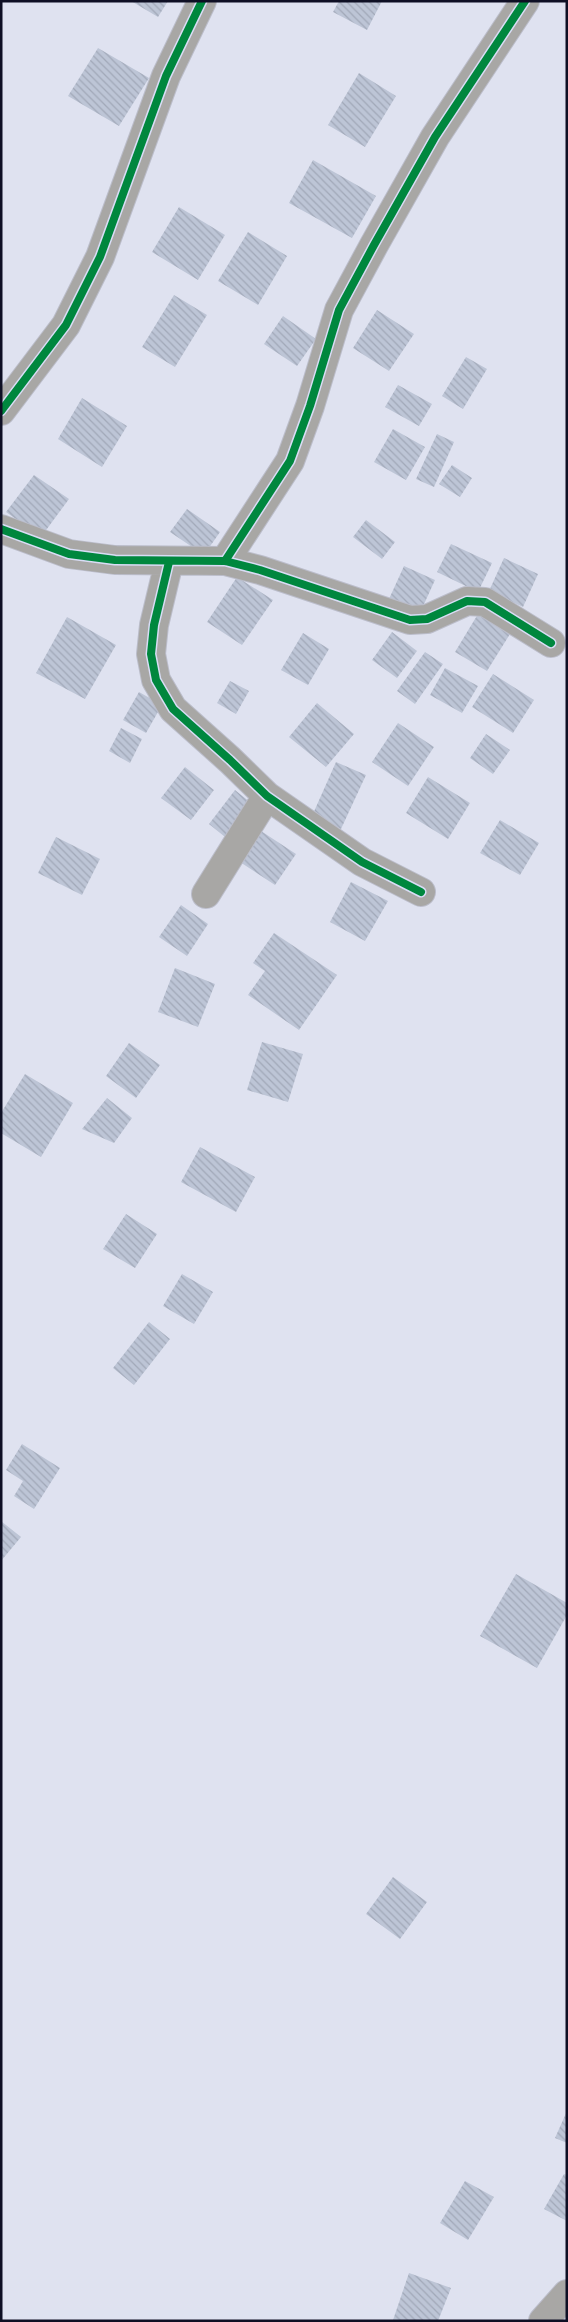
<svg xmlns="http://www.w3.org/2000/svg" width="568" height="2322" viewBox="0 0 568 2322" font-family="Bitter,serif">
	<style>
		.building { fill: url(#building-back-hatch) }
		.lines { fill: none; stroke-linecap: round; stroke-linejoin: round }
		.minor-casing { stroke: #bbbdca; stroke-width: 30 }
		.minor { stroke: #a8a7a5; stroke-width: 28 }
		.cycleway-casing { stroke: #d9ddf6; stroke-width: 11 }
		.cycleway { stroke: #00873e; stroke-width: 8 }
	</style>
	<defs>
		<pattern id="building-back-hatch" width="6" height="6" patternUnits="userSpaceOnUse" patternTransform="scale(1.25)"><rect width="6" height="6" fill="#bdc5d6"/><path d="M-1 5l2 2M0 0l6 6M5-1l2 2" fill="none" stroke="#a1a8b8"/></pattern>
	</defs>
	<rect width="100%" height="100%" fill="#dfe2f0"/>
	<path class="building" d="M 131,1 L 168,1 L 158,17 Z
		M 339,1 L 382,1 L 367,30 L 333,12 Z
		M 98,48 L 149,78 L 119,126 L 68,96 Z
		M 359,73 L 396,96 L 365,147 L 328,125 Z
		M 313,160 L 376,196 L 352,238 L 289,203 Z
		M 179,207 L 225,235 L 198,280 L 152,252 Z
		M 248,232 L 287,256 L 258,305 L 218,281 Z
		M 174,295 L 207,315 L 175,367 L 142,347 Z
		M 377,310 L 414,334 L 389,371 L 353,348 Z
		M 283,316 L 316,339 L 297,366 L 264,344 Z
		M 466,357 L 487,369 L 463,409 L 442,396 Z
		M 398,385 L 432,404 L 419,426 L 385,407 Z
		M 82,398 L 127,426 L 102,467 L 58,439 Z
		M 393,429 L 425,447 L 406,480 L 374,462 Z
		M 437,434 L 454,442 L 434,487 L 416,479 Z
		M 452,465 L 472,478 L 460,497 L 439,484 Z
		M 34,475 L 69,499 L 41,537 L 6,512 Z
		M 187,509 L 220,532 L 204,555 L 170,532 Z
		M 366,520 L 395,542 L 382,559 L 353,537 Z
		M 451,544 L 492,563 L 478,592 L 437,572 Z
		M 504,558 L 538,574 L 523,607 L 489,591 Z
		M 404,566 L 435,580 L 420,613 L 389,599 Z
		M 237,577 L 273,600 L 242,645 L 207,622 Z
		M 478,614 L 510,634 L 487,671 L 455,652 Z
		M 67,617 L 116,645 L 85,699 L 36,673 Z
		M 392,632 L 417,651 L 397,678 L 372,660 Z
		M 303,633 L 329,649 L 308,685 L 281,670 Z
		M 425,652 L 443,664 L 415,704 L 397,691 Z
		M 445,668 L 478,686 L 462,713 L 430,695 Z
		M 493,674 L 534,700 L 513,733 L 472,707 Z
		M 230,681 L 249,691 L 236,714 L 217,703 Z
		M 139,692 L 162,705 L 146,733 L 123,720 Z
		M 317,703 L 354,734 L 326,767 L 289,737 Z
		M 398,723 L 434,747 L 408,786 L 372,762 Z
		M 121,728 L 142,739 L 130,763 L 109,751 Z
		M 486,734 L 510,750 L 493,774 L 470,758 Z
		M 336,762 L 366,775 L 341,829 L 312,816 Z
		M 185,767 L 214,790 L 191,820 L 161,798 Z
		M 428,777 L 470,803 L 448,839 L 406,813 Z
		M 235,790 L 256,807 L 230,841 L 209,824 Z
		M 500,820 L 539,843 L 520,875 L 480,853 Z
		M 261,831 L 296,854 L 275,885 L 240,862 Z
		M 56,837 L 100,859 L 82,895 L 38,873 Z
		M 351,882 L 388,901 L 365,941 L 330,922 Z
		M 181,905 L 208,924 L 187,956 L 159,937 Z
		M 274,933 L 337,975 L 299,1030 L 248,995 L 265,971 L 253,963 Z
		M 175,968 L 215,984 L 198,1027 L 158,1012 Z
		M 262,1042 L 303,1054 L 288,1102 L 247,1090 Z
		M 129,1043 L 160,1065 L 136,1098 L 106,1076 Z
		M 25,1074 L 73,1103 L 41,1157 L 1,1133 L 1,1113 Z
		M 107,1098 L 132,1118 L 114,1143 L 82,1129 Z
		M 200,1147 L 255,1177 L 236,1212 L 181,1182 Z
		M 126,1214 L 157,1234 L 135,1268 L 103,1249 Z
		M 182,1274 L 213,1292 L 194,1324 L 163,1306 Z
		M 149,1322 L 170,1339 L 134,1385 L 113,1368 Z
		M 22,1444 L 60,1468 L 34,1509 L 14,1496 L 23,1481 L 6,1470 Z
		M 1,1521 L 21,1537 L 1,1561 Z
		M 516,1574 L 567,1603 L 567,1615 L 537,1668 L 480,1636 Z
		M 393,1877 L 427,1902 L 400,1939 L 366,1914 Z
		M 567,2111 L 567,2143 L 555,2138 Z
		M 564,2174 L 567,2175 L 567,2221 L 544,2209 Z
		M 465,2181 L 494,2197 L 468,2240 L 440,2223 Z
		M 409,2273 L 451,2288 L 438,2321 L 393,2320 Z"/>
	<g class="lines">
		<defs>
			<path id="minor" d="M 1,411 L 66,325 L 100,257 L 166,76 L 202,1
				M 1,529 L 69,554 L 115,560 L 225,561 L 260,570 L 410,620 L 427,619 L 467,601 L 485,602 L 551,643
				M 225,561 L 290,461 L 310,406 L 339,310 L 374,245 L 435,137 L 525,1
				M 169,562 L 154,625 L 151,654 L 156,680 L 173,709 L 230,760 L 267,796 L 362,862 L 421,892
				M 206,894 L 267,796
				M 543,2321 L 567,2294"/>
		</defs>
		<use href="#minor" class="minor-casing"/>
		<use href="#minor" class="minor"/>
		<defs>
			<path id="cycleway" d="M 1,411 L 66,325 L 100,257 L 166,76 L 202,1
				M 1,529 L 69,554 L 115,560 L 225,561 L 260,570 L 410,620 L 427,619 L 467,601 L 485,602 L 551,643
				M 225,561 L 290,461 L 310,406 L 339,310 L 374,245 L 435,137 L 525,1
				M 169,562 L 154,625 L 151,654 L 156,680 L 173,709 L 230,760 L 267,796 L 362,862 L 421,892"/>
		</defs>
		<use href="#cycleway" class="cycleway-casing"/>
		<use href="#cycleway" class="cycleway"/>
	</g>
	<rect width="568" height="2322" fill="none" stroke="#0e0f24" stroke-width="5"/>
</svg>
